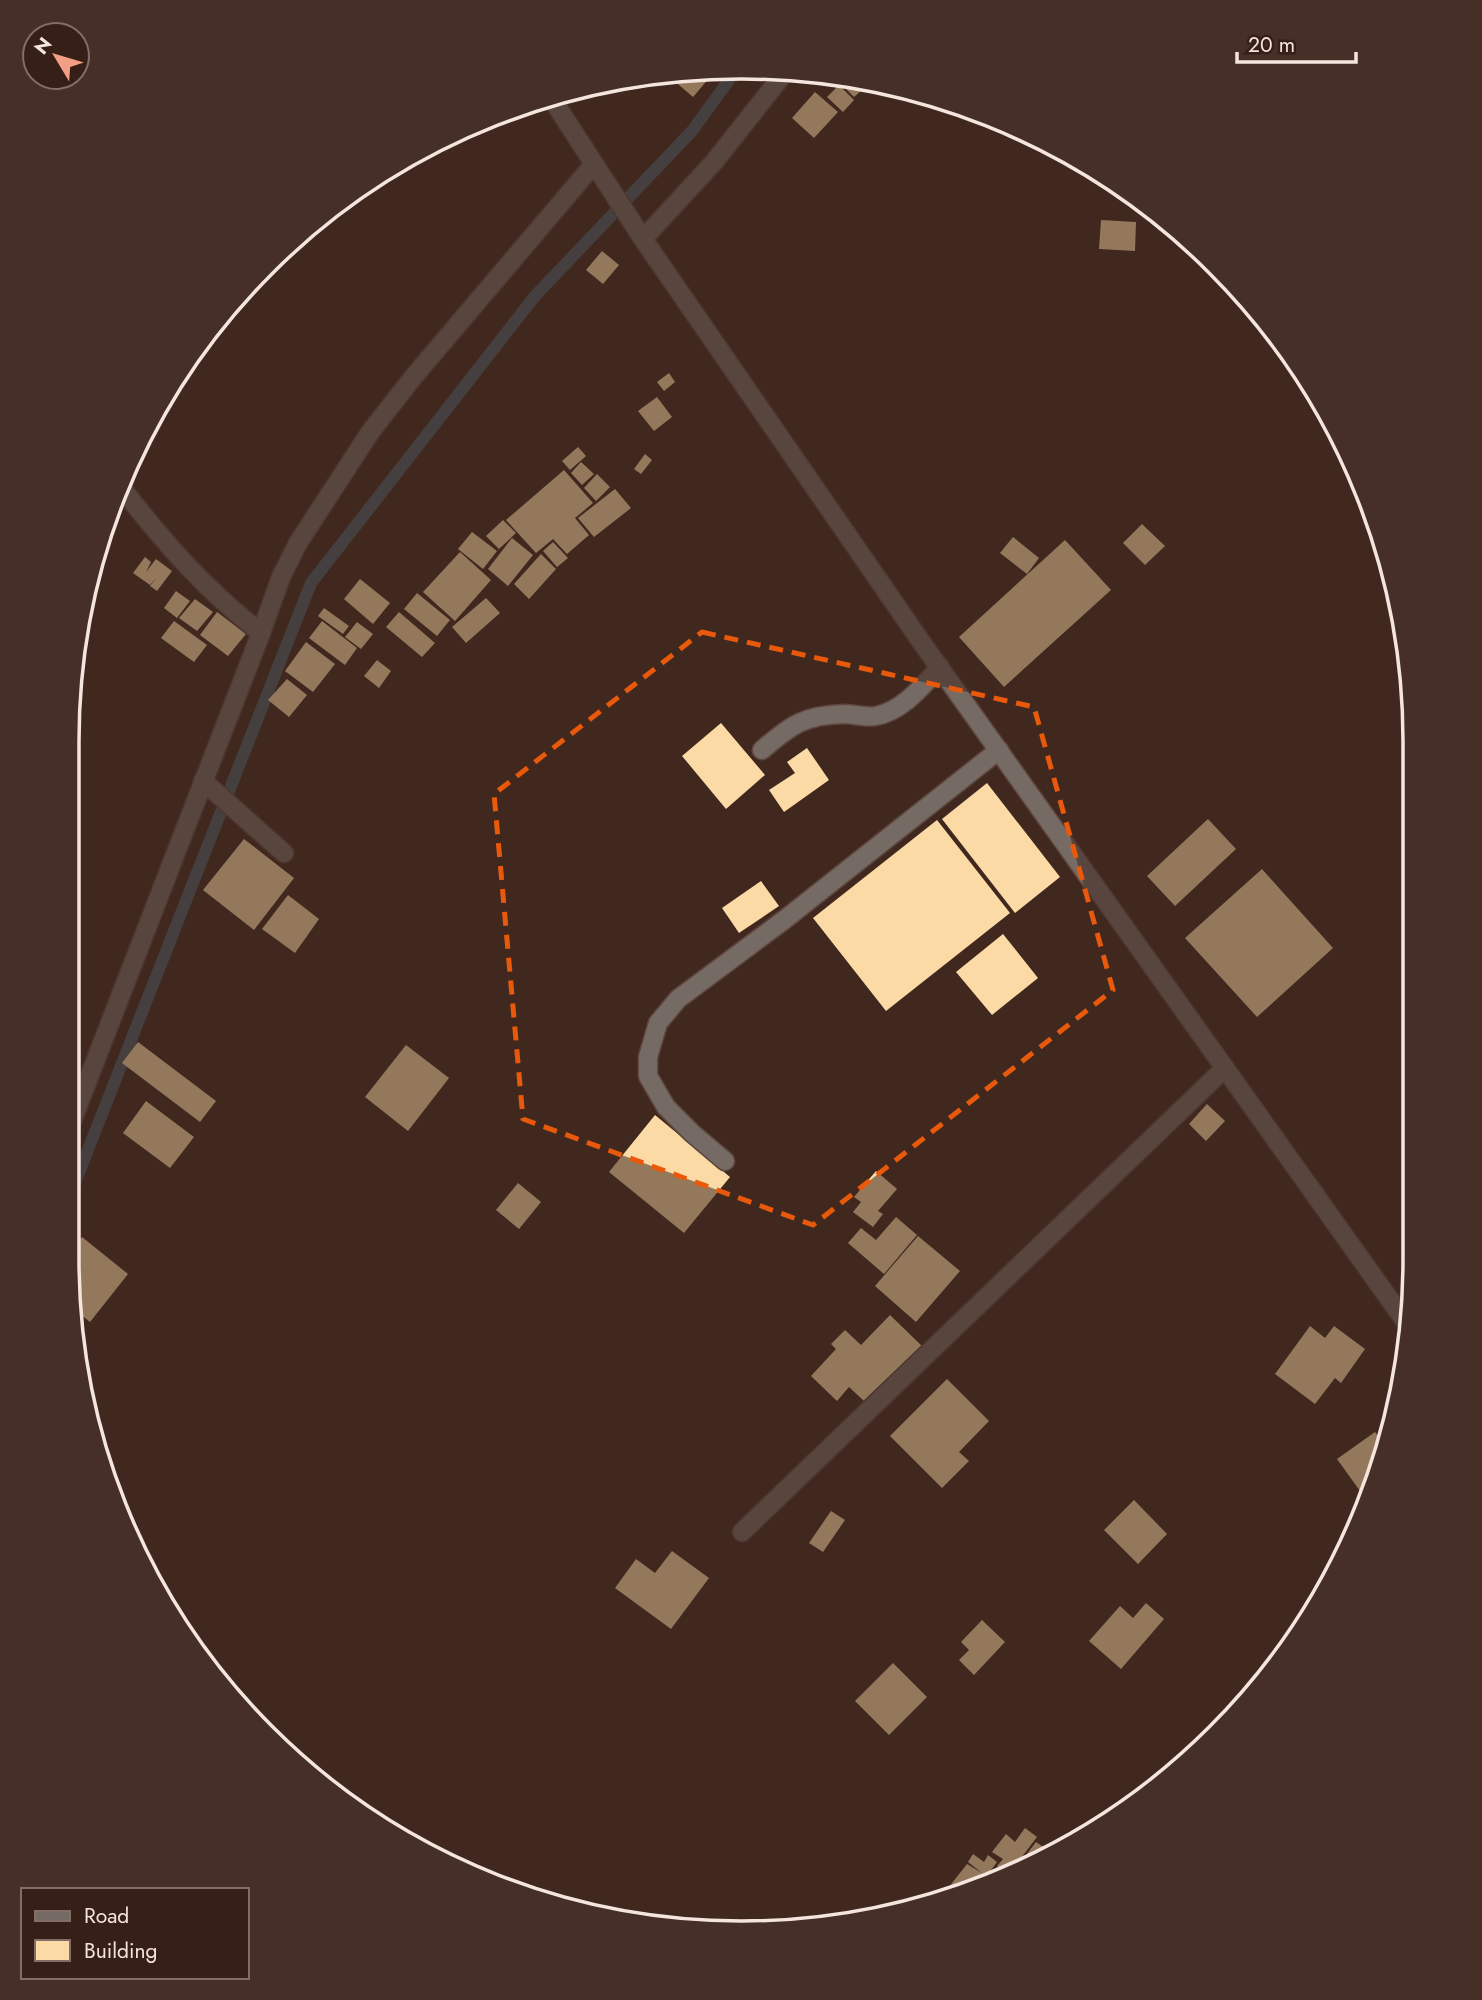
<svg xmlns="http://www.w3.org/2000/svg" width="1482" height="2000" viewBox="0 0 1482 2000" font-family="Jost,sans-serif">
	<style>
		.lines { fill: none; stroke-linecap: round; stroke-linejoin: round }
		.stream { stroke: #4c5d66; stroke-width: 12 }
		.building { fill: #fbdaa6 }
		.service-casing { stroke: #5d463e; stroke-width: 21 }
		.minor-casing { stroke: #5d463e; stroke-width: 21 }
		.tertiary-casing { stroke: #5d463e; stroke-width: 21 }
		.service { stroke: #766a64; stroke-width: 18 }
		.minor { stroke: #766a64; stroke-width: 18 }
		.tertiary { stroke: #766a64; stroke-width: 18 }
		.marked { fill: none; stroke: #e8590c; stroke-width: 5; stroke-dasharray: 14 9; stroke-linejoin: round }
		.rim { fill: none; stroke: #f5e5df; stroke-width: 3.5 }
	</style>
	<rect width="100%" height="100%" fill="#40281f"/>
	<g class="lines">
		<path class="stream" d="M 67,1203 L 311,583 L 535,296 L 692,131 L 737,69"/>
	</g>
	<path class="building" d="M 696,68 L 717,69 L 693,97 L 665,73 Z
		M 847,77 L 851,77 L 863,89 L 854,97 L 841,84 Z
		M 839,85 L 854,100 L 843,112 L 827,97 Z
		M 815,92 L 838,112 L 814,138 L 792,118 Z
		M 1101,220 L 1136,222 L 1135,251 L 1099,249 Z
		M 602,251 L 619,265 L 603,284 L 586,270 Z
		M 669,373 L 675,382 L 664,391 L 657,382 Z
		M 657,397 L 672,417 L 654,431 L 638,411 Z
		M 578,447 L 586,456 L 570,470 L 562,461 Z
		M 645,454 L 652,460 L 641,474 L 634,469 Z
		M 581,462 L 594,474 L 582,485 L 571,473 Z
		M 564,470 L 593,503 L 575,518 L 589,535 L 567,554 L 553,539 L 536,553 L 506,520 Z
		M 597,474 L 610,487 L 596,501 L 584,488 Z
		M 615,489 L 631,508 L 594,537 L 578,518 Z
		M 503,520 L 516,533 L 499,549 L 486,536 Z
		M 1142,524 L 1165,546 L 1145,565 L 1123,543 Z
		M 472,532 L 497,551 L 483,569 L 458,549 Z
		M 1013,537 L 1039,558 L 1027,574 L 1000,553 Z
		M 512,538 L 533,555 L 508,586 L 488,569 Z
		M 1065,540 L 1111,590 L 1004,687 L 959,637 Z
		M 553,542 L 568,558 L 557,567 L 543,551 Z
		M 460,552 L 491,580 L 455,621 L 423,592 Z
		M 541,554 L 556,569 L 529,599 L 514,584 Z
		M 145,557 L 151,562 L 146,572 L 156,559 L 172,571 L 157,591 L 150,586 L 157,577 L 150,585 L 133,573 Z
		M 360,579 L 390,603 L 373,624 L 344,599 Z
		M 176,591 L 190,601 L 177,618 L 164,608 Z
		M 417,593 L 450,620 L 437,636 L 404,609 Z
		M 486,598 L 500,613 L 466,643 L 452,627 Z
		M 195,599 L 213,612 L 197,631 L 179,618 Z
		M 324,608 L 349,626 L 343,634 L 318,616 Z
		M 217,612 L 246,634 L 228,656 L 200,635 Z
		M 399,612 L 435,643 L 422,657 L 386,627 Z
		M 174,621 L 207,645 L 194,662 L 161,638 Z
		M 322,621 L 357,648 L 345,665 L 309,638 Z
		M 357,622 L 373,634 L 361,649 L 345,637 Z
		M 306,642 L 335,664 L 313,692 L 285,671 Z
		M 377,660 L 391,671 L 379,688 L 364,676 Z
		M 287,679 L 307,695 L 289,717 L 268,700 Z
		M 721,723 L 765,775 L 726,809 L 682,756 Z
		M 807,748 L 829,780 L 784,812 L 769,790 L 795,773 L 787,762 Z
		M 987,783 L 1060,877 L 1015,913 L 942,819 Z
		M 1208,819 L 1236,849 L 1175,906 L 1147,876 Z
		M 937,820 L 1010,913 L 886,1011 L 813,918 Z
		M 244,839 L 294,878 L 254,930 L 203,890 Z
		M 1262,869 L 1333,948 L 1257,1017 L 1185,938 Z
		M 761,881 L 779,906 L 739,933 L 722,908 Z
		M 288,895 L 319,919 L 295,953 L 262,929 Z
		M 1003,934 L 1038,978 L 992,1015 L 956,972 Z
		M 138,1042 L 216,1101 L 200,1122 L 122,1063 Z
		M 406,1045 L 449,1078 L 408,1131 L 365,1097 Z
		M 146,1101 L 194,1137 L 170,1168 L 123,1133 Z
		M 1207,1104 L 1225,1121 L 1206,1141 L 1189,1124 Z
		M 655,1115 L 730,1177 L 684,1233 L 609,1172 Z
		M 876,1171 L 897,1189 L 878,1211 L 883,1214 L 873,1227 L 853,1212 L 861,1202 L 854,1197 Z
		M 518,1183 L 541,1202 L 519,1229 L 496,1210 Z
		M 896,1217 L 917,1235 L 884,1274 L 848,1243 L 861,1228 L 876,1240 Z
		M 918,1236 L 960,1271 L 916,1322 L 875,1286 Z
		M 82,1237 L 128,1274 L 90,1322 L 73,1308 L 66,1259 Z
		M 890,1315 L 924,1348 L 883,1393 L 877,1388 L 864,1401 L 849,1387 L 837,1401 L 811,1376 L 836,1349 L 831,1344 L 845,1330 L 861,1345 Z
		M 1310,1326 L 1325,1338 L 1334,1326 L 1365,1349 L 1341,1383 L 1335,1378 L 1315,1404 L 1275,1374 Z
		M 947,1379 L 989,1421 L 959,1452 L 969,1461 L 942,1488 L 890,1436 Z
		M 1375,1432 L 1387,1448 L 1375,1480 L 1360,1491 L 1337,1459 Z
		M 1134,1500 L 1167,1534 L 1138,1564 L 1104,1530 Z
		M 831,1511 L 845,1520 L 823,1552 L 809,1543 Z
		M 672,1551 L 709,1578 L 671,1629 L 615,1588 L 636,1559 L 655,1573 Z
		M 1146,1603 L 1164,1619 L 1121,1669 L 1089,1641 L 1120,1606 L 1133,1618 Z
		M 982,1620 L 1005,1642 L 974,1675 L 959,1660 L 969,1650 L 961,1642 Z
		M 893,1663 L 927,1697 L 889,1735 L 855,1701 Z
		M 1025,1828 L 1037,1837 L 1008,1875 L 997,1866 L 1003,1859 L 992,1852 L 1006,1834 L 1015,1842 Z
		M 1036,1842 L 1051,1852 L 1010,1876 Z
		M 973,1854 L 984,1862 L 988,1855 L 997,1862 L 988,1874 L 998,1882 L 949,1896 L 945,1892 L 967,1864 L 982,1873 L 968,1862 Z"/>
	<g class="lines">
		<defs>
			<path id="service" d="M 203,781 L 284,853
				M 725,1161 L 692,1133 L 666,1107 L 648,1076 L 648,1057 L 658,1023 L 678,999 L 784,920 L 999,750"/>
			<path id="minor" d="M 643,239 L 714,162 L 786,71
				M 124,491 C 167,546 206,590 261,633
				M 762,750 C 791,725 804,715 844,714 C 854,714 866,718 876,716 C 903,711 923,685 940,667
				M 67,1134 L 261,633 L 281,577 L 298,543 L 371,431 L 415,375 L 594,164
				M 742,1532 L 1225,1068"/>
			<path id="tertiary" d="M 550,96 L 643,239 L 922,643 L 1410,1328"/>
		</defs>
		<use href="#service" class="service-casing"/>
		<use href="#minor" class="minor-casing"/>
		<use href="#tertiary" class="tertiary-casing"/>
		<use href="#service" class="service"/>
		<use href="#minor" class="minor"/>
		<use href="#tertiary" class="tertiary"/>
	</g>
	<path d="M0 0H1482V2000H0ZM 702,632 L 1034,707 L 1113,990 L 813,1225 L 523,1119 L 494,794 Z" fill="#40281f" fill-opacity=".55" fill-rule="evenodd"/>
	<path class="marked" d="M 702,632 L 1034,707 L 1113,990 L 813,1225 L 523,1119 L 494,794 Z"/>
	<path d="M0 0H1482V2000H0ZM741 79H741A662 662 0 0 1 1403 741V1259A662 662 0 0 1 741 1921H741A662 662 0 0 1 79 1259V741A662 662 0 0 1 741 79Z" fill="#452f26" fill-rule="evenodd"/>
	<path class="rim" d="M741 79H741A662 662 0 0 1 1403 741V1259A662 662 0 0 1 741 1921H741A662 662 0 0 1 79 1259V741A662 662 0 0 1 741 79Z"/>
	<rect x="21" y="1888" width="228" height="91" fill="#361f16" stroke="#826e66" stroke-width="2"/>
	<rect x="35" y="1911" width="35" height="10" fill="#766a64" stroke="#826e66" stroke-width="2"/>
	<text x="84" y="1923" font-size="21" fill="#f5e5df">Road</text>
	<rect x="35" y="1940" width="35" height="21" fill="#fbdaa6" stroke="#826e66" stroke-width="2"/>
	<text x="84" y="1958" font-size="21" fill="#f5e5df">Building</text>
	<g transform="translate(56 56) rotate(308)"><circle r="33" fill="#361f16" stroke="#826e66" stroke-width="2"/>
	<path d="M0-5L12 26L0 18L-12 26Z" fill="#f39f85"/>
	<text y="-10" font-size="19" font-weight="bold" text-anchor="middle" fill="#f5e5df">N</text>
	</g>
	<path d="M1237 52v10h119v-10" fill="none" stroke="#f5e5df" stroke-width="3.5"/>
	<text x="1248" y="52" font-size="21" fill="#f5e5df" stroke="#361f16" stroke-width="5" paint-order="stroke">20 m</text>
</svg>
